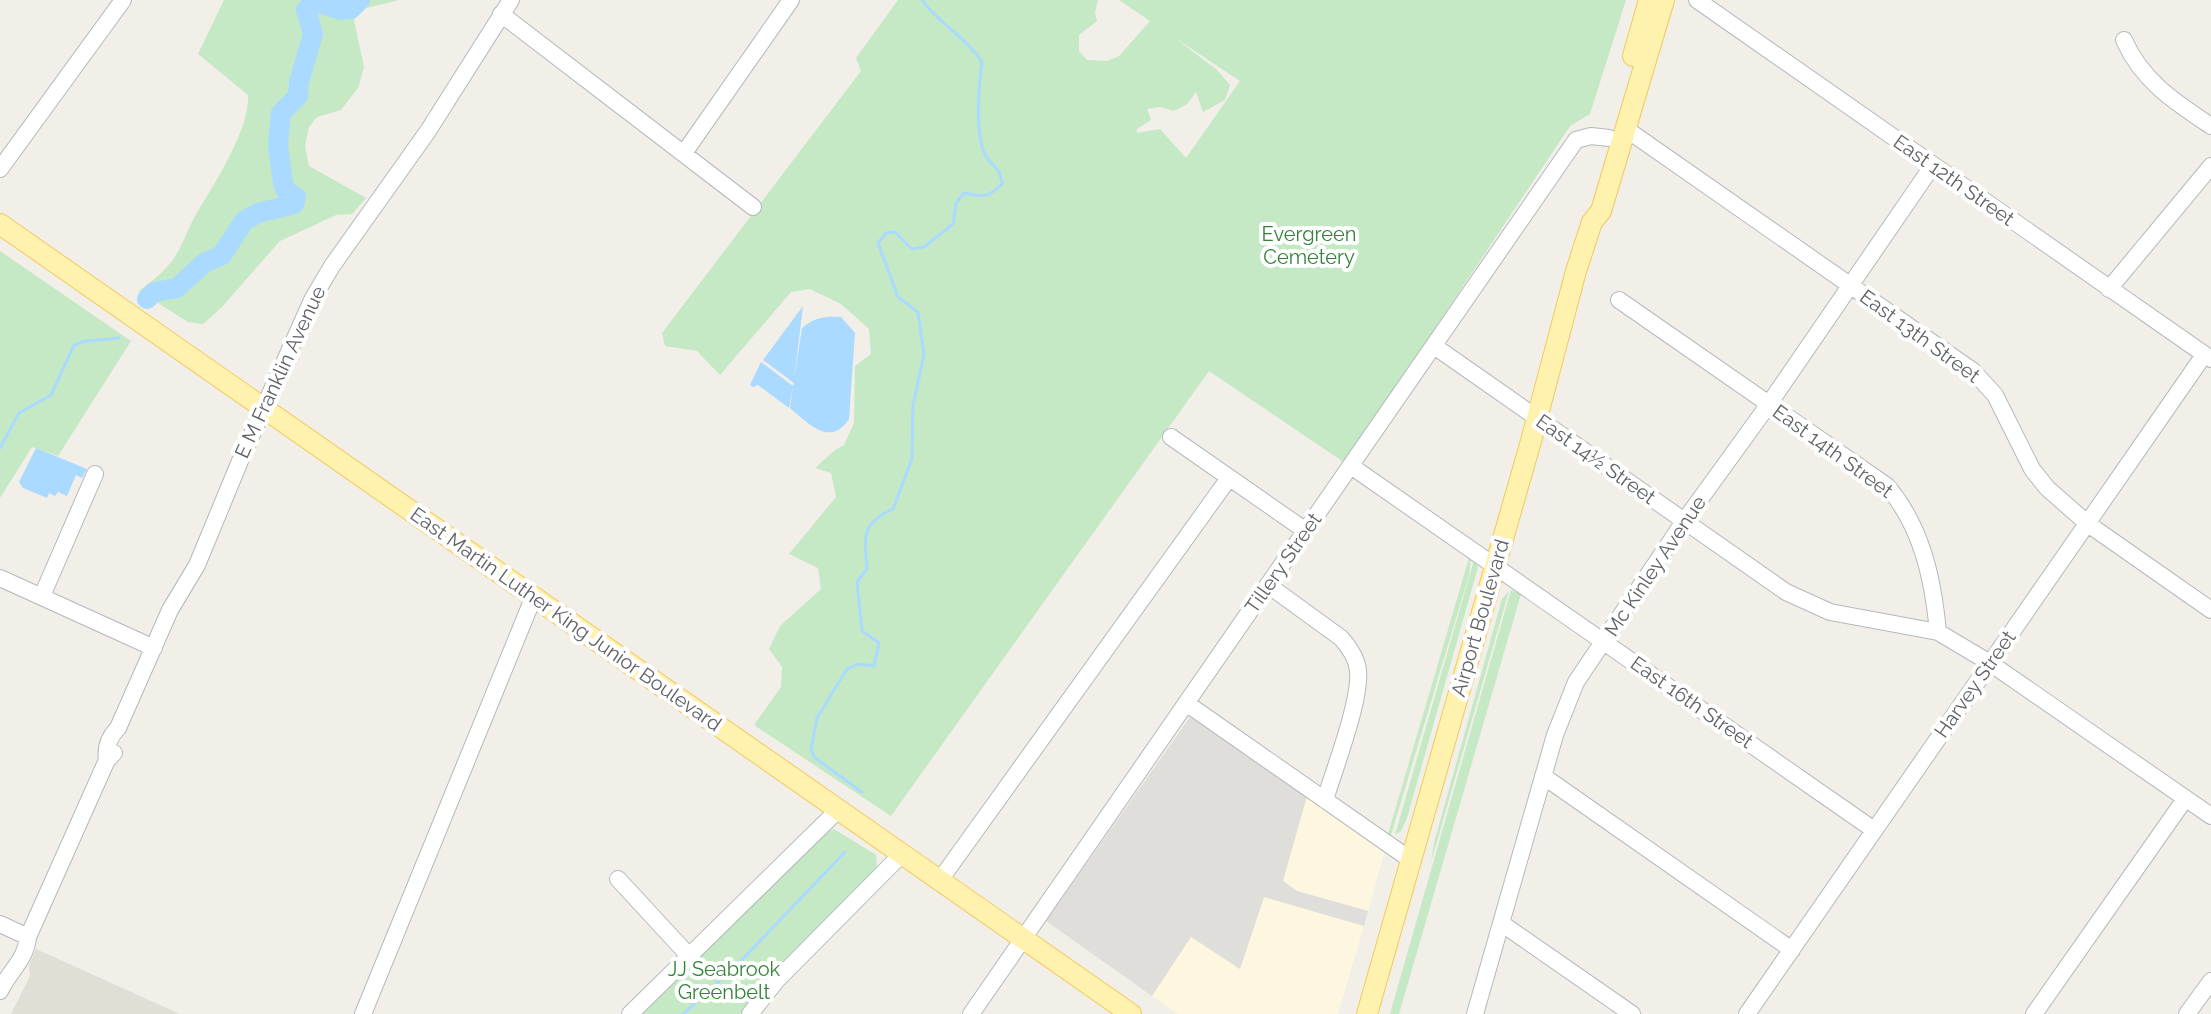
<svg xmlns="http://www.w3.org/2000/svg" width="2211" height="1014" viewBox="0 0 2211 1014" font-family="Raleway,sans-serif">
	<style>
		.commercial { fill: #fef7e0 }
		.industrial { fill: #e0deda }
		.education { fill: #e1ded6 }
		.green { fill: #c5e8c5; fill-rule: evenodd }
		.water { fill: #aadaff }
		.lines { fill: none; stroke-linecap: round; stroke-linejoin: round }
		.stream { stroke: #aadaff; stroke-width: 3 }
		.river { stroke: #aadaff; stroke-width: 20 }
		.minor-casing { stroke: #b5b8bc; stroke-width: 18 }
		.major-casing { stroke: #f2c960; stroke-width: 22 }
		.minor { stroke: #fff; stroke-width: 16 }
		.major { stroke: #fff2af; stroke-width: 20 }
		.labels { text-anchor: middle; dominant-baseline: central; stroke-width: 8; stroke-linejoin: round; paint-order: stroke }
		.street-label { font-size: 20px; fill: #5f6368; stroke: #fff }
		.park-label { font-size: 20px; fill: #348238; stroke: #fff }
	</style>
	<rect width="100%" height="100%" fill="#f1efe8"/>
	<path class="commercial" d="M 1307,796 L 1385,850 L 1368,911 L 1297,891 L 1283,881 Z
		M 1264,897 L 1364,926 L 1338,1014 L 1178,1014 L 1152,996 L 1191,937 L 1240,969 Z"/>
	<path class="industrial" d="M 1190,717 L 1307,796 L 1283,881 L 1297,891 L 1368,911 L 1364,926 L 1264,897 L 1240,969 L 1191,937 L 1152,996 L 1046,921 Z"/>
	<path class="education" d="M 36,949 L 180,1014 L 11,1014 L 30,976 L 29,966 Z"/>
	<path class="green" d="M 224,0 L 399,0 L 362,9 L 354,20 L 364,67 L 358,88 L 341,110 L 317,117 L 309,127 L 305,146 L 309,166 L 366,198 L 352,214 L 336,215 L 280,241 L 221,308 L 203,324 L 188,322 L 139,291 C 149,283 159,276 167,267 C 180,253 185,235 194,218 C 212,187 250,131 248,95 L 198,54 Z
		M 898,0 L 1098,0 L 1095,13 L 1097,21 L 1079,35 L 1079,51 L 1087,60 L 1107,61 L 1119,56 L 1150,21 L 1119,0 L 1626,0 L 1590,114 L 1570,126 L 1345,463 L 1209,371 L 891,816 L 754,725 L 781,687 L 782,667 L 769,649 L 780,626 L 821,589 L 818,568 L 789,554 L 836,497 L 831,473 L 815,468 L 835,450 L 844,445 L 854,423 L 855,366 L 871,354 L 869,329 L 841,304 L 810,289 L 791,292 L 720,375 L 697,351 L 665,346 L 662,333 L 861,71 L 856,58 ZM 1175,38 L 1240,81 L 1186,158 L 1160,129 L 1137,133 L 1137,129 L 1151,120 L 1147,109 L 1160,107 L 1174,111 L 1187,104 L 1196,92 L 1203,112 L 1225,100 L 1230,85 L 1217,70 Z
		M 0,251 L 131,341 L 58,456 L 32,447 L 0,498 Z
		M 1469,558 L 1471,559 L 1469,575 L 1391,835 L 1388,834 Z
		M 1474,560 L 1478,567 L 1407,818 L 1401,831 L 1395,835 Z
		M 1511,590 L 1521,594 L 1399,1014 L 1390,1014 Z
		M 1509,591 L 1431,862 L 1434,843 L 1502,599 Z
		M 834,829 L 876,855 L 877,868 L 760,989 L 740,1014 L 640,1014 L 824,833 Z"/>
	<path class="water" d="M 803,306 L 794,380 L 802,328 C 815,317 825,316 841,317 L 855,333 L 849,419 C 830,448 808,423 790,408 L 793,386 L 789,408 L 758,385 L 753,387 L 750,385 L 761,362 L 793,386 L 794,383 L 763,360 Z
		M 36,448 L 87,469 L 82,478 L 76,475 L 67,496 L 58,492 L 55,496 L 49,493 L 47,498 L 23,488 L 19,482 Z"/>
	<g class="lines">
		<path class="stream" d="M 0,448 L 19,413 L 51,395 L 74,345 L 86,341 L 119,338
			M 862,792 L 815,758 L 811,750 L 817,718 L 847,669 L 859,664 L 874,666 L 879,643 L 862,631 L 857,582 L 867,569 C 865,538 859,525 893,509 L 912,459 L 913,405 L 924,355 L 918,312 L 898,297 L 878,243 L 886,233 L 895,232 L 912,249 L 924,247 L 953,224 L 956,203 L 964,193 C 982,197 989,198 1002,184 C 999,162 989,167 984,152 C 975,130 979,85 982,62 C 966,37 939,24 922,0
			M 683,1014 L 736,966 L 845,852"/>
		<path class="river" d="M 147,299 L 154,292 L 177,288 L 204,263 L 222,255 L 244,221 L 258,213 L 294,204 L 296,197 L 286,191 L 283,183 L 278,145 L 281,113 L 298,96 L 299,82 L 313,34 L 306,10 L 314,2 L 341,10 L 351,9 L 360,0"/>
		<defs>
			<path id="minor" d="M 1697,0 L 2211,359
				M 501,14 L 753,207
				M 2124,40 C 2142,81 2175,102 2211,126
				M 1626,129 L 1973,371 L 1995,395 L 2032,469 L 2047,488 L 2088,524 L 2211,610
				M 684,153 L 791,0
				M 0,169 L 123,0
				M 2109,289 L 2211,166
				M 1619,300 L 1887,486 C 1922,527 1933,579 1938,632 L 1990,663 L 2211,816
				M 1434,346 L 1786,592 L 1830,612 L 1938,632
				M 1171,437 L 1306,531
				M 1351,466 L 1874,830
				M 0,578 L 154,648
				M 1268,585 L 1341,638 C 1350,648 1357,658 1358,671 C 1361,700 1334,770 1325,800
				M 42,596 L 95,474
				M 1186,703 L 1411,860
				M 107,760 C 105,747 109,737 118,728 L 170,610 L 197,565 L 240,461 L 313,298 L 332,266 L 428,131 L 511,0
				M 1543,776 L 1792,950
				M 618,879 L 690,957
				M 940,880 L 1229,478
				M 1501,923 L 1632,1014
				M 0,924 L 28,937
				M 0,991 C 9,971 26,960 28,937 L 107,760 L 114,753
				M 363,1014 L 534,596
				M 630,1014 L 838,810
				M 750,1014 L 777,980 L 902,854
				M 971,1014 L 1576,140 L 1591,136 L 1609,138
				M 1475,1014 L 1555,735 L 1576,682 L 1685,520 L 1769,404 L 1933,165
				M 1747,1014 L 2204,355
				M 2034,1014 L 2185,799
				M 2187,1014 L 2211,981"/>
			<path id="major" d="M 1633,56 L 1649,0
				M 0,224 L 1131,1014
				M 1367,1014 L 1531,441 L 1576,271 L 1592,222 L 1601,211 L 1664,0"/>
		</defs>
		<use href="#minor" class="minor-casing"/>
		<use href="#major" class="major-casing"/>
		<use href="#minor" class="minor"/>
		<use href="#major" class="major"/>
	</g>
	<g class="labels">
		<g class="street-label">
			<text transform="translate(1954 180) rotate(35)">East 12th Street</text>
			<text transform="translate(1920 336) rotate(36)">East 13th Street</text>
			<text transform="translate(280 372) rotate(-65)">E M Franklin Avenue</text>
			<text transform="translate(1833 451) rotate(36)">East 14th Street</text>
			<text transform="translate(1596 459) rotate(35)">East 14½ Street</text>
			<text transform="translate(1283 563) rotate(-55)">Tillery Street</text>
			<text transform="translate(1655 566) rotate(-56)">Mc Kinley Avenue</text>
			<text transform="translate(1480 618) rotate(-74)">Airport Boulevard</text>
			<text transform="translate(566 619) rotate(35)">East Martin Luther King Junior Boulevard</text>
			<text transform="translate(1975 684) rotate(-55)">Harvey Street</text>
			<text transform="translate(1692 702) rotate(35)">East 16th Street</text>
		</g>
		<g class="park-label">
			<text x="1309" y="234">Evergreen<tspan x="1309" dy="23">Cemetery</tspan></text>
			<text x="724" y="969">JJ Seabrook<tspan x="724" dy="23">Greenbelt</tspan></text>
		</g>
	</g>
</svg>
